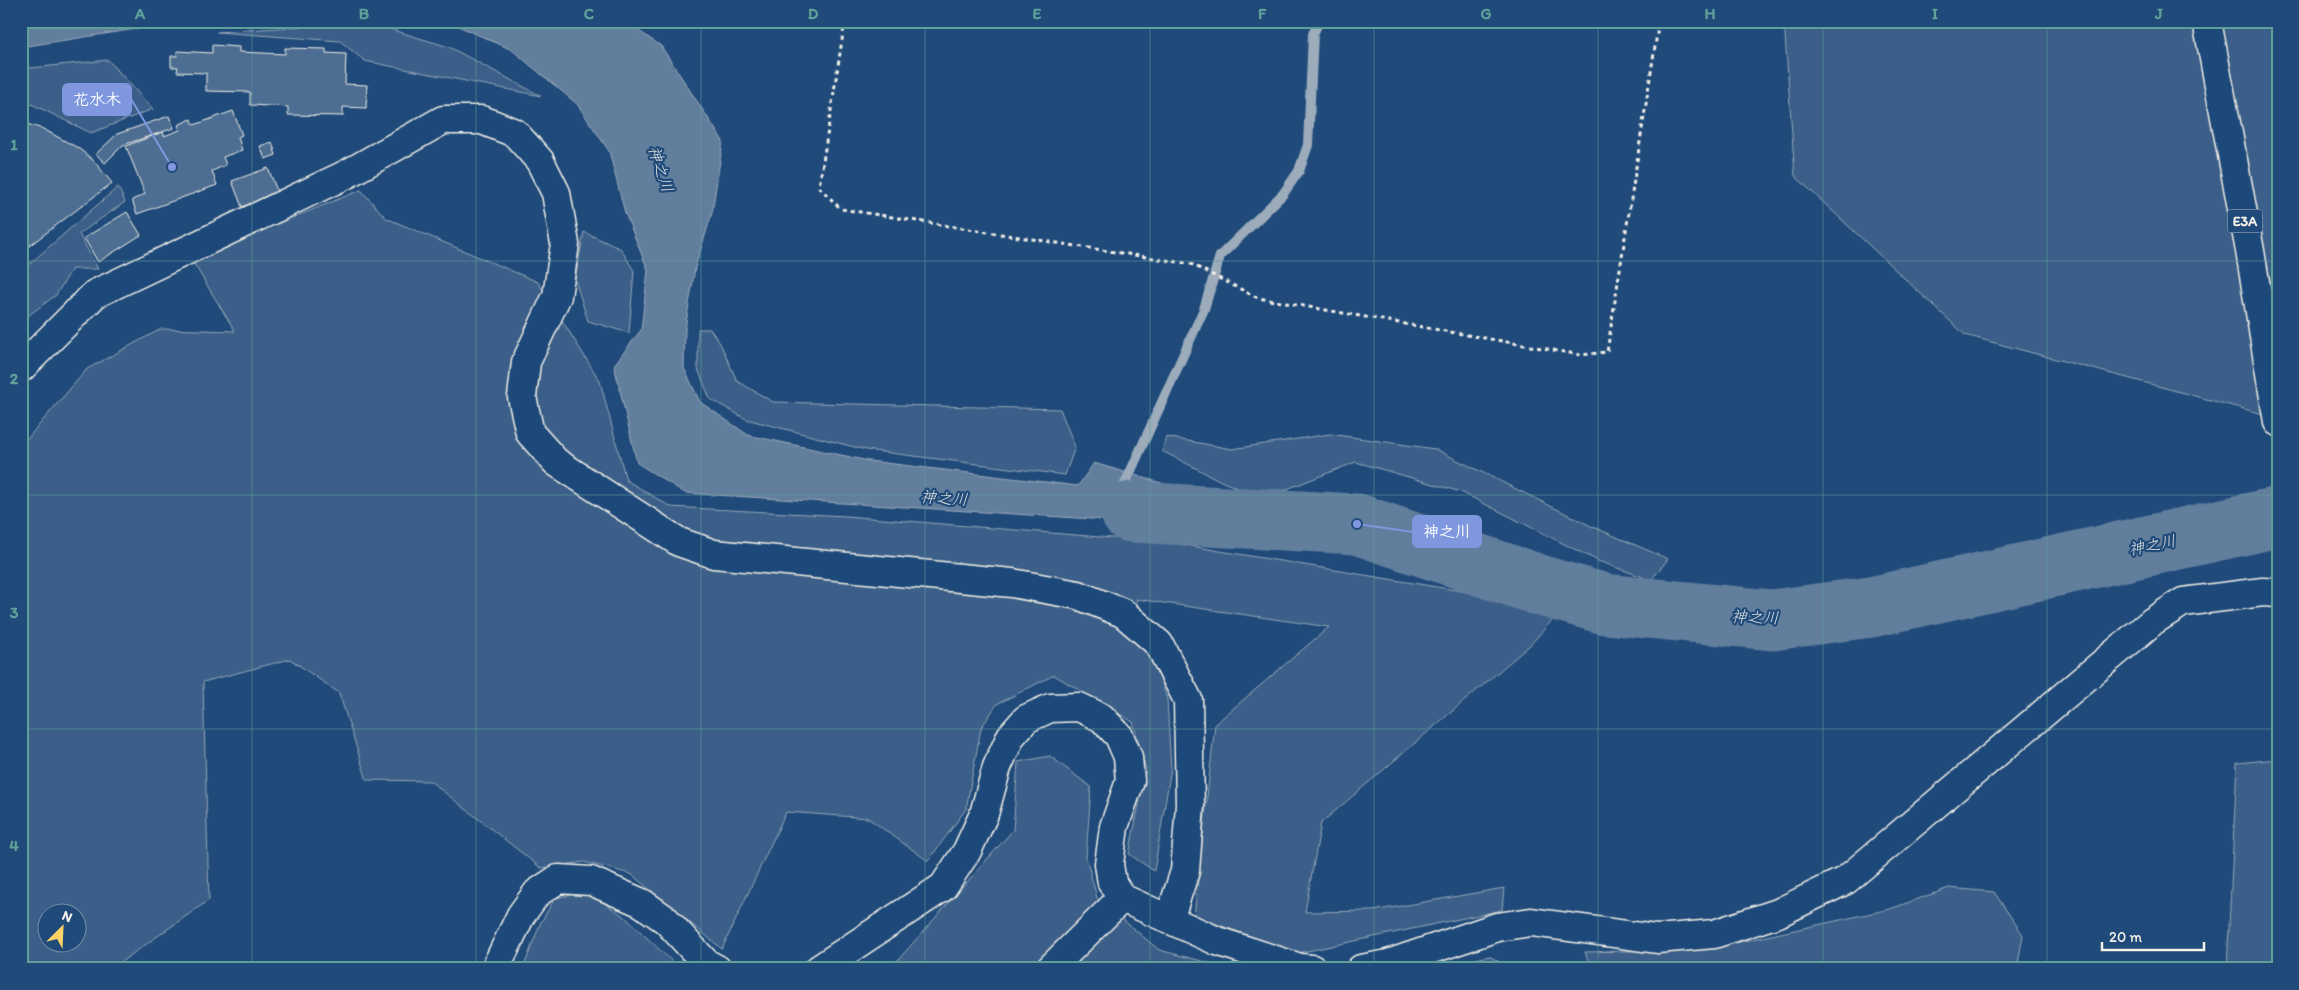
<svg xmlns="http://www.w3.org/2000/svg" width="2299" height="990" viewBox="0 0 2299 990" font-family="Itim,'Klee One',sans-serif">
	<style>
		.green { fill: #3a5f88; stroke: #97a8b8; fill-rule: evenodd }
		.water { fill: #627e9d; stroke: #9cacbb }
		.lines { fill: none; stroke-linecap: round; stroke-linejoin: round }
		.stream { stroke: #9cacbb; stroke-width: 10 }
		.river { stroke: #627e9d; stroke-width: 61 }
		.building { fill: #4d6e92; stroke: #f4f1e8 }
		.minor-casing { stroke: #f4f1e8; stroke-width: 31 }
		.motorway-casing { stroke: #f4f1e8; stroke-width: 31 }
		.path { stroke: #f4f1e8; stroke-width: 3; stroke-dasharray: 4 4; stroke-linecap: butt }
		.minor { stroke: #1f4a7a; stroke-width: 28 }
		.motorway { stroke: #1f4a7a; stroke-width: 28 }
		.grid { fill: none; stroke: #5fa199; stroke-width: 1; stroke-opacity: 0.55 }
		.labels { text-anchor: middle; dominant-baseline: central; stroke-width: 4.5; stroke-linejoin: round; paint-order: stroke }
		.shield { fill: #1f4a7a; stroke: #b4bfc7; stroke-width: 1 }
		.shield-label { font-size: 14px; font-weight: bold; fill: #f4f1e8 }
		.water-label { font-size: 16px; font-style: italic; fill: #dee0dd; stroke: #1f4a7a }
		.leader { fill: none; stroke: #7e97df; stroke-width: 2 }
		.callout-dot { fill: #7e97df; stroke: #1f4a7a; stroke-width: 2 }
		.callout { fill: #7e97df; stroke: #7e97df; stroke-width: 2 }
		.callout-label { font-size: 16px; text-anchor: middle; font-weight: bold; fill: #fff }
		.neatline { fill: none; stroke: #5fa199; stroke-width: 2 }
		.grid-label { font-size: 16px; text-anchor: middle; font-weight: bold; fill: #5fa199 }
	</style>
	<rect width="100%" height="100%" fill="#1f4a7a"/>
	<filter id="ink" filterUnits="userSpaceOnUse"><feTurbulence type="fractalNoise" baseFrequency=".02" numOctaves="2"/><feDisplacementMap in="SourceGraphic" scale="10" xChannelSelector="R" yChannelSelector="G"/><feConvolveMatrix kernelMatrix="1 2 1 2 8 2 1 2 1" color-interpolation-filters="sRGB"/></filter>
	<g filter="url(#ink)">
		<path class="green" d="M 1784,21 L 2278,21 L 2278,418 L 1965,335 L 1795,176 Z
			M 366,22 L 449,47 L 541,96 L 365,61 L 340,41 L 217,32 Z
			M 108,60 L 153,109 L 91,133 L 21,99 L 21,69 Z
			M 118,187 L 125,202 L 79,234 L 98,269 L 72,269 L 56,295 L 21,321 L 21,275 L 26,267 Z
			M 361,190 L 386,218 L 538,282 L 600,381 L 626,480 L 671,507 L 846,516 L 1172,543 L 1563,608 L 1530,645 L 1321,823 L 1305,912 L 1373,911 L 1504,888 L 1502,910 L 1298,953 L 1194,916 L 1215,724 L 1329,627 L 1136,599 L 1167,699 L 1171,768 L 1154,871 L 1129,854 L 1146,769 L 1133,722 L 1054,675 L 997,704 L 981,728 L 966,809 L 928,861 L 868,818 L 786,812 L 722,949 L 631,874 L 584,862 L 541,868 L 430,781 L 367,780 L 339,693 L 290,659 L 203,682 L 209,900 L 111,969 L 21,969 L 21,446 L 87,369 L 161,329 L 235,331 L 191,259 ZM 48,912 L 78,912 L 78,942 L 48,942 Z
			M 584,232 L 621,249 L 634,271 L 629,333 L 588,321 L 575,280 Z
			M 698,329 L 710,329 L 721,345 L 737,381 L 773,402 L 1060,409 L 1075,447 L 1065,475 L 866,450 L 746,419 L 710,399 L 698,369 Z
			M 1330,434 L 1435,449 L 1591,526 L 1668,559 L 1651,580 L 1598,561 L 1461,492 L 1356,462 L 1264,498 L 1223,482 L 1162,451 L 1166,437 L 1232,449 Z
			M 1050,756 L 1091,787 L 1086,857 L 1097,898 L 1159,950 L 1233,969 L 879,969 L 898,960 L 1013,830 L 1018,762 Z
			M 2278,759 L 2278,969 L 2227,969 L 2237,763 Z
			M 1949,888 L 1994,892 L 2023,935 L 2017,969 L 1591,969 L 1585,952 L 1708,949 L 1890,909 Z
			M 587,892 L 624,916 L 680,969 L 523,969 L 540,924 L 555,898 Z
			M 1489,956 L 1511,969 L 1431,969 Z"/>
		<path class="water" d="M 21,21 L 208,21 L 149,27 L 21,47 Z
			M 447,21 L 624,21 L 661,46 L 723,141 L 712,213 L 695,268 L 685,329 L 684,368 L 700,402 L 748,435 L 869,461 L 1078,486 L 1094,463 L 1222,501 L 1209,531 L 1092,519 L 685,493 L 637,463 L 614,365 L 641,330 L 648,270 L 625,213 L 609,151 L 577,104 L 512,50 Z"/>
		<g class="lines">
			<path class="stream" d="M 1124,486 L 1204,309 L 1220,256 L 1283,194 L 1299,171 L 1308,145 L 1313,34 L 1319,21"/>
			<path class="river" d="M 1131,512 L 1357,524 L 1542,586 L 1605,604 L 1772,620 L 1871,607 L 2278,517"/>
		</g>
		<path class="building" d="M 212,45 L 239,47 L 239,52 L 285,54 L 285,48 L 326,49 L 326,53 L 346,54 L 345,84 L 367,85 L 366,108 L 343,107 L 343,116 L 288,115 L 288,107 L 250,105 L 250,92 L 206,91 L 206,73 L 177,72 L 178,67 L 171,67 L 171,56 L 177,56 L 177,51 L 212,53 Z
			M 233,111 L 242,135 L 238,137 L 242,150 L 223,157 L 226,165 L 212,171 L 217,185 L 137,214 L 132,200 L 145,194 L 126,146 L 163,132 L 164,136 L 180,130 L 178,125 L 191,119 L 194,125 Z
			M 169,116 L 174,128 L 123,145 L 105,163 L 96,154 L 117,134 Z
			M 21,122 L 43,129 L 78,148 L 93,160 L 112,183 L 21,252 Z
			M 272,142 L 276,155 L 265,159 L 260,146 Z
			M 268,168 L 278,193 L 242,207 L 232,181 Z
			M 127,212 L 141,235 L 98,262 L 84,238 Z"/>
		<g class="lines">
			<defs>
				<path id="minor" d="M 21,368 L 95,294 L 347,174 L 443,120 L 482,120 L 515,133 L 540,161 L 556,193 L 565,244 L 557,296 L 526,362 L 522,397 L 530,433 L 556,462 L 679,542 L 714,554 L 1012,583 L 1078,595 L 1123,613 L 1159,644 L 1188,700 L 1190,805 L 1185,871 L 1169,920
					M 495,969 L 521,915 L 537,893 L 558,879 L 591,881 L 642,903 L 666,920 L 706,963 L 717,969
					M 819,969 L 943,887 L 967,851 L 984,814 L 997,767 L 1011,736 L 1026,719 L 1050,708 L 1079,707 L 1102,718 L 1119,736 L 1128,757 L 1130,781 L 1114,827 L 1109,864 L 1112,883 L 1122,898 L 1217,941 L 1300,968 L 1312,969
					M 1050,969 L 1122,898
					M 1361,969 L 1388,964 L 1497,927 L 1531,922 L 1657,939 L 1714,934 L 1778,913 L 1846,880 L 2153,621 L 2183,602 L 2263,592 L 2278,593"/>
				<path id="motorway" d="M 2207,21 L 2250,251 L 2278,422"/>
			</defs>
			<use href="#minor" class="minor-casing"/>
			<use href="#motorway" class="motorway-casing"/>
			<path class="path" d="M 845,21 L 819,187 L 841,209 L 1191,264 L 1258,298 L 1581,355 L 1607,352 L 1659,21"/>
			<use href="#minor" class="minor"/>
			<use href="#motorway" class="motorway"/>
		</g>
	</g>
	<path class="grid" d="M 252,21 L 252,969M 476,21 L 476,969M 701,21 L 701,969M 925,21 L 925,969M 1150,21 L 1150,969M 1374,21 L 1374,969M 1598,21 L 1598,969M 1823,21 L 1823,969M 2047,21 L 2047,969M 21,261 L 2278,261M 21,495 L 2278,495M 21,729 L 2278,729"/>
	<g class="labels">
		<rect class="shield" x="2227.5" y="209.5" width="35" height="23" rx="4"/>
		<g class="shield-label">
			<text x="2245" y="221">E3A</text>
		</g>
		<g class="water-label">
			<text transform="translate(661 169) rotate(72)">神之川</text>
			<text transform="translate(944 498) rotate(4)">神之川</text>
			<text transform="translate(2152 545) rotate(-12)">神之川</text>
			<text transform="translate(1755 617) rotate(2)">神之川</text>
		</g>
	</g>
	<path class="leader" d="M172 167L131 99M1357 524L1413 532"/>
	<g class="callout-dot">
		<circle cx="172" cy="167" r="5"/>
		<circle cx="1357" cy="524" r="5"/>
	</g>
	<g class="callout">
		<rect x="63" y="84" width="68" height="31" rx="5"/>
		<rect x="1413" y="516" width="68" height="31" rx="5"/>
	</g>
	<g class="callout-label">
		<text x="97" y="105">花水木</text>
		<text x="1447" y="537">神之川</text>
	</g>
	<rect width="2299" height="990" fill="none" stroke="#1f4a7a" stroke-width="55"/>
	<g transform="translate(62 928) rotate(24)"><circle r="24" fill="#1f4a7a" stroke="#748da6"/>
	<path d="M0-4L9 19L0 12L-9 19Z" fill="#ffd166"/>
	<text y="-8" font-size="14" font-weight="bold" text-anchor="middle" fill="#f4f1e8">N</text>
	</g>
	<path d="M2102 942v8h102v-8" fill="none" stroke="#f4f1e8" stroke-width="2.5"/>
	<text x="2109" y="942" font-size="15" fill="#f4f1e8" stroke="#1f4a7a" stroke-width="4" paint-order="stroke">20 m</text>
	<rect x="28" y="28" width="2244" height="934" class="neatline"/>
	<g class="grid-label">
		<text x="140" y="19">A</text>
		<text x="364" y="19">B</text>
		<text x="589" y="19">C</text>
		<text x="813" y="19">D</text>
		<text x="1037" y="19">E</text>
		<text x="1262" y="19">F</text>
		<text x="1486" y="19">G</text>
		<text x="1710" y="19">H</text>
		<text x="1935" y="19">I</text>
		<text x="2159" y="19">J</text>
		<text x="14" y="150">1</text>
		<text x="14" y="384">2</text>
		<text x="14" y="618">3</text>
		<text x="14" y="851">4</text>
	</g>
</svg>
